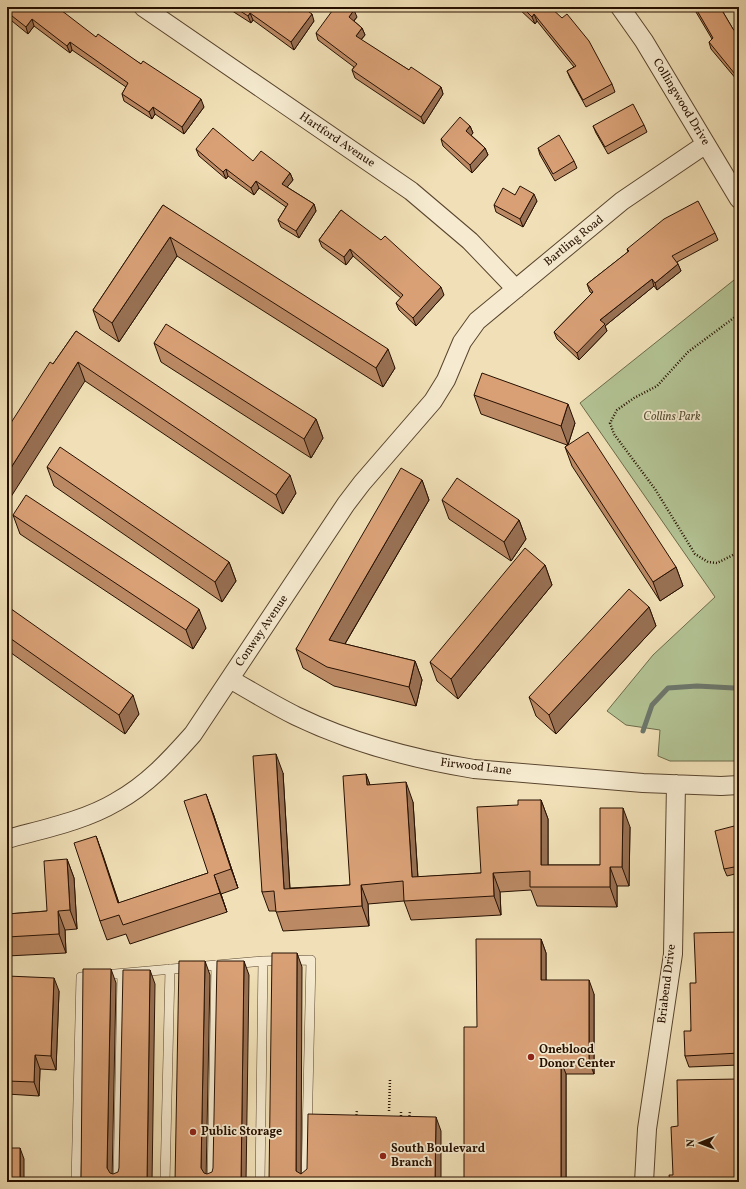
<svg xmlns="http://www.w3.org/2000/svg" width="746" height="1189" viewBox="0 0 746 1189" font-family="Vollkorn,serif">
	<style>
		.green { fill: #b3c394; stroke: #6c6a4a }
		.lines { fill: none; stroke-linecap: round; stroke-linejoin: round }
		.stream { stroke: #6c776c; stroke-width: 5 }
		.service-casing { stroke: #59442e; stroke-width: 10 }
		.minor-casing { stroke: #59442e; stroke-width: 20 }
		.path { stroke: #261001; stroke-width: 2.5; stroke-dasharray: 1 2; stroke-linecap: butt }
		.service { stroke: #f6ebd0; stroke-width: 9 }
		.minor { stroke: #f6ebd0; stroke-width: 18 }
		.wall { fill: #bb8a65; stroke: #261001 }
		.shaded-wall { fill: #987053; stroke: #261001 }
		.building { fill: #d9a076; stroke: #261001 }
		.poi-dot { fill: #8f2418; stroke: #f6ebd0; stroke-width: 1.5 }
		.labels { text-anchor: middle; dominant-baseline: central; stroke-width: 3.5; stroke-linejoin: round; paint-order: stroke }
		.street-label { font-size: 12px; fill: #261001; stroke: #f6ebd0 }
		.park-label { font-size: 12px; font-style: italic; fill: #574f34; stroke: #f6ebd0 }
		.poi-label { font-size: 12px; font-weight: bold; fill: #261001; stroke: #f6ebd0; text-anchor: start }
	</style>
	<rect width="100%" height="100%" fill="#f1e0b7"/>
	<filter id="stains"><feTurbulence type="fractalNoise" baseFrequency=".005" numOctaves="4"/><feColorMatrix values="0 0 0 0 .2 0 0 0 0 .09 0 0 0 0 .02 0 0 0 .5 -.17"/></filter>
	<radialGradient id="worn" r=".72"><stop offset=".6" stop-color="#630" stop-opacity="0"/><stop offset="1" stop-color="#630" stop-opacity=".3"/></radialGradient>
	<path class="green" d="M 739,276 L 739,761 L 670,761 L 658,756 L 660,730 L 626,725 L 607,711 L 653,655 L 715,597 L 580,403 Z"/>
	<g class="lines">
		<path class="stream" d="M 643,731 L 652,705 L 668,688 L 697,686 L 734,688 L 739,686"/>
		<defs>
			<path id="service" d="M 76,1182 L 81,977 L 263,961 L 311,960 L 306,1182
				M 118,1182 L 122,974
				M 165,1182 L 170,969
				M 212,1182 L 216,965
				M 260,1182 L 263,961"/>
			<path id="minor" d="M 143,7 L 411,191 L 470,241 L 516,289
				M 620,7 L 644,41 L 739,199
				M 230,679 C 252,692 274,705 296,716 C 352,743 413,759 474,769 L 643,783 L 721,786 L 739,785
				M 7,839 C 43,829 84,821 116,802 C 147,785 170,760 193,734 L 346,504 L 362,483 L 433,401 L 446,380 L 462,342 L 477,321 L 622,201 L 706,144
				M 644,1182 L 647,1129 L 673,954 L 676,784"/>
		</defs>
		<use href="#service" class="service-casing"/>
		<use href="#minor" class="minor-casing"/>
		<path class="path" d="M 739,314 L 688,352 L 657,386 L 634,398 L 617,410 L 610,423 L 614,434 L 655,489 L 695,554 L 708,562 L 717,563 L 739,552
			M 389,1111 L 390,1080
			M 356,1118 L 357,1110
			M 401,1119 L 401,1111
			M 409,1119 L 410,1111"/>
		<use href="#service" class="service"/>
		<use href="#minor" class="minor"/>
	</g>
	<path class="wall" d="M 7,7 L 96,37 L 141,64 L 204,107 L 184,134 L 155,114 L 152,119 L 124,101 L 122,94 L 126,87 L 72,50 L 70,53 L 34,26 L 28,34 L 7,17 Z
		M 226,7 L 282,7 L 289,12 L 314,21 L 294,50 L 253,20 L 251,23 Z
		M 517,7 L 550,7 L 612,84 L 615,92 L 586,107 L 570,78 L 567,71 L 574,67 L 537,21 L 535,24 Z
		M 693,7 L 720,7 L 733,29 L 739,36 L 739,91 L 735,81 L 737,80 L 711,49 L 709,42 L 712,39 Z
		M 357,17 L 354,21 L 362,28 L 365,35 L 361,40 L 409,70 L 441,87 L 443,94 L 424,124 L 355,78 L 352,70 L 354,67 L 318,40 L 316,33 Z
		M 644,125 L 647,132 L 608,154 L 596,133 L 593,126 Z
		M 470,126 L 473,133 L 471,135 L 485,148 L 488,155 L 472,173 L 443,146 L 441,139 Z
		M 538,148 L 574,161 L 577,168 L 555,181 L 540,155 Z
		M 196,149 L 253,161 L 290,173 L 293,180 L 287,187 L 314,204 L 316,211 L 299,238 L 281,227 L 278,220 L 286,207 L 259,188 L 254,195 L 228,176 L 226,179 L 199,156 Z
		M 515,195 L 537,201 L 523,227 L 496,212 L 494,205 Z
		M 163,205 L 395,368 L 383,387 L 177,256 L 119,342 L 100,329 L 93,310 Z
		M 341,210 L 444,295 L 416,326 L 399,310 L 396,303 L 401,298 L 353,256 L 346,265 L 322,247 L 319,240 Z
		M 715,233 L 718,240 L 677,262 L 681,271 L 657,290 L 654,286 L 605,326 L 607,331 L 579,360 L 557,339 L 554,332 L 592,293 L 590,292 L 587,284 L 628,252 L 627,249 Z
		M 76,331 L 296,493 L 283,514 L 85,381 L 53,364 Z
		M 154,343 L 316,419 L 323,438 L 311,458 L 161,362 Z
		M 474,395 L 575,423 L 568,445 L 676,567 L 683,586 L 660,601 L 572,466 L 565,447 L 567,445 L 481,414 Z
		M 47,467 L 229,562 L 236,581 L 222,602 L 54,486 Z
		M 422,480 L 429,500 L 345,644 L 415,661 L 422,680 L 416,706 L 334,686 L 303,668 L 296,649 Z
		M 442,500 L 519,520 L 526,539 L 511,561 L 449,519 Z
		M 13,515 L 206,628 L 193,649 L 20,534 Z
		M 545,565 L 552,585 L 458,699 L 437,681 L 430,662 Z
		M 7,606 L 139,714 L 125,734 L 7,650 Z
		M 649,607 L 656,626 L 556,734 L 536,716 L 529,697 Z
		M 283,773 L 290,888 L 350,885 L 366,774 L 370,785 L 413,802 L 418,877 L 481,873 L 518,805 L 541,800 L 548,819 L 548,865 L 600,865 L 630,827 L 629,886 L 617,886 L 617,907 L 537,906 L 531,890 L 500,892 L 501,915 L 411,920 L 404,901 L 368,904 L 369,926 L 283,931 L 276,911 L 269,911 L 262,892 Z
		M 213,813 L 238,888 L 221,894 L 227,912 L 130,944 L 126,934 L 107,940 L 100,921 L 96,836 L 119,903 L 208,873 Z
		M 738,825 L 739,830 L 739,873 L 727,876 L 724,869 Z
		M 67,859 L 74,878 L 77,929 L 65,930 L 66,953 L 7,956 L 7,914 L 47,911 Z
		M 739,932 L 739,1065 L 689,1067 L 685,1056 L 691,1031 L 696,983 Z
		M 541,939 L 546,953 L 546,980 L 594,994 L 594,1074 L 566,1074 L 566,1182 L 464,1182 L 477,1027 Z
		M 7,976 L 59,991 L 56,1070 L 40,1069 L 39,1096 L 7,1094 Z"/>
	<path class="shaded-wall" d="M 354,10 L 357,17 L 351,24 L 349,17 Z
		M 250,13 L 253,20 L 251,23 L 248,16 Z
		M 312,14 L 314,21 L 294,50 L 291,42 Z
		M 534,14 L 537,21 L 535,24 L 532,17 Z
		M 32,19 L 34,26 L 28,34 L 26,27 Z
		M 362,28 L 365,35 L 358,43 L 356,36 Z
		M 70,42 L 72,50 L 70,53 L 67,46 Z
		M 441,87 L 443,94 L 424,124 L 421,117 Z
		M 201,99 L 204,107 L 184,134 L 182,127 Z
		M 153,107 L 155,114 L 152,119 L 149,112 Z
		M 470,126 L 473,133 L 469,138 L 466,131 Z
		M 485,148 L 488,155 L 472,173 L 470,165 Z
		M 226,169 L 228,176 L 226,179 L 223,172 Z
		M 290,173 L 293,180 L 284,191 L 282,184 Z
		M 256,181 L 259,188 L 254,195 L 251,188 Z
		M 534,194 L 537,201 L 523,227 L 520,219 Z
		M 314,204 L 316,211 L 299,238 L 296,231 Z
		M 170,237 L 177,256 L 119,342 L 112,323 Z
		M 350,249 L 353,256 L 346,265 L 344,257 Z
		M 678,264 L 681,271 L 657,290 L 655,283 Z
		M 652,279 L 654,286 L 605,326 L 607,331 L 579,360 L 577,353 L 600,320 Z
		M 441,287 L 444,295 L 416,326 L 413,318 Z
		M 388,349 L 395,368 L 383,387 L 376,368 Z
		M 78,362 L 85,381 L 7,503 L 7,474 Z
		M 568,404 L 575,423 L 568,445 L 561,426 Z
		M 316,419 L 323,438 L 311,458 L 304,439 Z
		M 290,475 L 296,493 L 283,514 L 276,495 Z
		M 422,480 L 429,500 L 336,659 L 329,640 Z
		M 519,520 L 526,539 L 511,561 L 504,542 Z
		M 229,562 L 236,581 L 222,602 L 215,582 Z
		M 545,565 L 552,585 L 458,699 L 451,679 Z
		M 676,567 L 683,586 L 660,601 L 653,582 Z
		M 649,607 L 656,626 L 556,734 L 549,715 Z
		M 199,609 L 206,628 L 193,649 L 186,630 Z
		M 415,661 L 422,680 L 416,706 L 409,687 Z
		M 133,695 L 139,714 L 125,734 L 119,715 Z
		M 276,754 L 283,773 L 291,908 L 284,889 Z
		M 366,774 L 373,793 L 367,785 Z
		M 406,782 L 413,802 L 419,896 L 412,877 Z
		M 206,794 L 213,813 L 238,888 L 231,869 Z
		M 541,800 L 548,819 L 548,884 L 541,865 Z
		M 623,808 L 630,827 L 629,886 L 622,867 Z
		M 96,836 L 103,855 L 125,922 L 118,903 Z
		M 67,859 L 74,878 L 77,929 L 70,910 Z
		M 610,867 L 617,886 L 617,907 L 610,887 Z
		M 493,873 L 500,892 L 501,915 L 494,896 Z
		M 214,875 L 221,894 L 227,912 L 220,893 Z
		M 361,885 L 368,904 L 369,926 L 362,906 Z
		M 58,911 L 65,930 L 66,953 L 59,934 Z
		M 541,939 L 546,953 L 546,994 L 541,980 Z
		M 297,953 L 302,967 L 301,1182 L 296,1171 Z
		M 205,961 L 210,975 L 206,1182 L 201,1168 Z
		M 244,961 L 249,975 L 246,1182 L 241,1182 Z
		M 111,969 L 116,983 L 112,1182 L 107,1168 Z
		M 150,970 L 155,984 L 152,1182 L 147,1182 Z
		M 54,978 L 59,991 L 56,1070 L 51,1056 Z
		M 589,980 L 594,994 L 594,1074 L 589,1061 Z
		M 35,1055 L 40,1069 L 39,1096 L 34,1082 Z
		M 561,1061 L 566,1074 L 566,1182 L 561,1182 Z
		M 436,1117 L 441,1131 L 441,1182 L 435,1182 Z
		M 20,1148 L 24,1159 L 24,1182 L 20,1182 Z"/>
	<path class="building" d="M 7,7 L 57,7 L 96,37 L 98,34 L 141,64 L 143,61 L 201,99 L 182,127 L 153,107 L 149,112 L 122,94 L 128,83 L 70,42 L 67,46 L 32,19 L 26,27 L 7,12 Z
		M 234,7 L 282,7 L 289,12 L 293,7 L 302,7 L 312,14 L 291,42 L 250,13 L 248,16 Z
		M 335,7 L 351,7 L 354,10 L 349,17 L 362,28 L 356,36 L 409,70 L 411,67 L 441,87 L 421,117 L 352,70 L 357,64 L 316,33 Z
		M 522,7 L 550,7 L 562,18 L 567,14 L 589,41 L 612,84 L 583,100 L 567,71 L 576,66 L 534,14 L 532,17 Z
		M 695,7 L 720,7 L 733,29 L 739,36 L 739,88 L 735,81 L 739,79 L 709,42 L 713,38 Z
		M 633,104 L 644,125 L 605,147 L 593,126 Z
		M 460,117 L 470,126 L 466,131 L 485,148 L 470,165 L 441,139 Z
		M 213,128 L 253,161 L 261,151 L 290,173 L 282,184 L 314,204 L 296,231 L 278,220 L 288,204 L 256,181 L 251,188 L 226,169 L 223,172 L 196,149 Z
		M 559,135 L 574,161 L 553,174 L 538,148 Z
		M 520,186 L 534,194 L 520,219 L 494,205 L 503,188 L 515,195 Z
		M 698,201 L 715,233 L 672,256 L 678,264 L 655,283 L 652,279 L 600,320 L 605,324 L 577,353 L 554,332 L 593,292 L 587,284 L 629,251 L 627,249 L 664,219 Z
		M 163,205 L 388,349 L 376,368 L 170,237 L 112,323 L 93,310 Z
		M 341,210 L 381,240 L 385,236 L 441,287 L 413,318 L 396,303 L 403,295 L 350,249 L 344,257 L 319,240 Z
		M 166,324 L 316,419 L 304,439 L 154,343 Z
		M 76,331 L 290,475 L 276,495 L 78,362 L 7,474 L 7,429 L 50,362 L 53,364 Z
		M 482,373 L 568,404 L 561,426 L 474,395 Z
		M 588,432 L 676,567 L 653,582 L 565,447 Z
		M 60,447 L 229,562 L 215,582 L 47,467 Z
		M 401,468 L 422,480 L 329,640 L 415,661 L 409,687 L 327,667 L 296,649 Z
		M 457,478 L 519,520 L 504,542 L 442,500 Z
		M 26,495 L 199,609 L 186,630 L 13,515 Z
		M 525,548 L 545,565 L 451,679 L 430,662 Z
		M 629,589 L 649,607 L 549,715 L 529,697 Z
		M 7,606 L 133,695 L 119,715 L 7,636 Z
		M 276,754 L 284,889 L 350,885 L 343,776 L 366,774 L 367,785 L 406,782 L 412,877 L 481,873 L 477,807 L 518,805 L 518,800 L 541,800 L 541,865 L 600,865 L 600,808 L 623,808 L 622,867 L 610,867 L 610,887 L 530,887 L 530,871 L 493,873 L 494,896 L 404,901 L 403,881 L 361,885 L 362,906 L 276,912 L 274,891 L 262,892 L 253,756 Z
		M 206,794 L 231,869 L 214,875 L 220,893 L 123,925 L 119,915 L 100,921 L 74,843 L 96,836 L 118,903 L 208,873 L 184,801 Z
		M 738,825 L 739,832 L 739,866 L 724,869 L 715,831 Z
		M 67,859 L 70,910 L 58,911 L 59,934 L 7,937 L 7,914 L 47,911 L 44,861 Z
		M 739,932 L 739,1053 L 685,1056 L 684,1031 L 691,1031 L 690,983 L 696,983 L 694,933 Z
		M 476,939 L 541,939 L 541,980 L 589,980 L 589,1061 L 561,1061 L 561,1182 L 464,1182 L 464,1027 L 477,1027 Z
		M 272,953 L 297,953 L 296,1171 L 301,1174 L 307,1169 L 308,1114 L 436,1117 L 435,1182 L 269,1182 Z
		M 179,961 L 205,961 L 201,1168 L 204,1173 L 207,1174 L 212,1172 L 213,1168 L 217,961 L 244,961 L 241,1182 L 175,1182 Z
		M 83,969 L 111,969 L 107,1168 L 110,1173 L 113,1174 L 118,1172 L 119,1168 L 123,970 L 150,970 L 147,1182 L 81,1182 Z
		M 7,976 L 54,978 L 51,1056 L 35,1055 L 34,1082 L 7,1081 Z
		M 739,1079 L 739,1182 L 670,1182 L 669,1175 L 673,1175 L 671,1127 L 678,1126 L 677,1080 Z
		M 7,1148 L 20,1148 L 20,1182 L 7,1182 Z"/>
	<g class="poi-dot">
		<circle cx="531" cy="1057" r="4"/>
		<circle cx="193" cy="1132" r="4"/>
		<circle cx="383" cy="1156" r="4"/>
	</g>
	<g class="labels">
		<g class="street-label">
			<text transform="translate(681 102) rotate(59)">Collingwood Drive</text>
			<text transform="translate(337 140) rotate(34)">Hartford Avenue</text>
			<text transform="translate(574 241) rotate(-39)">Bartling Road</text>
			<text transform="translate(262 631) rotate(-56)">Conway Avenue</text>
			<text transform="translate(476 767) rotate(7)">Firwood Lane</text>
			<text transform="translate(667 984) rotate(-83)">Briabend Drive</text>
		</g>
		<g class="park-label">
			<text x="672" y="417">Collins Park</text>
		</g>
		<g class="poi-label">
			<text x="539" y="1050">Oneblood<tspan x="539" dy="14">Donor Center</tspan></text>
			<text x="201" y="1132">Public Storage</text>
			<text x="391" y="1149">South Boulevard<tspan x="391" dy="14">Branch</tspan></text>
		</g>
	</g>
	<rect width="746" height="1189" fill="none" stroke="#f1e0b7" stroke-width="24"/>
	<rect x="8" y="8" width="730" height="1173" fill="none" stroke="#261001" stroke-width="2"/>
	<rect x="12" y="12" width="722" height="1165" fill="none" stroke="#261001"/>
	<g transform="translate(700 1143) rotate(269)" stroke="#f6ebd0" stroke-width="3" paint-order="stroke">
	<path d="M0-3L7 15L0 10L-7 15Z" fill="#261001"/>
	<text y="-6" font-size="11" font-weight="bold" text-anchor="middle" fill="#261001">N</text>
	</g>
	<rect width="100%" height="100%" filter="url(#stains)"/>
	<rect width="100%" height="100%" fill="url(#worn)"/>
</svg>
